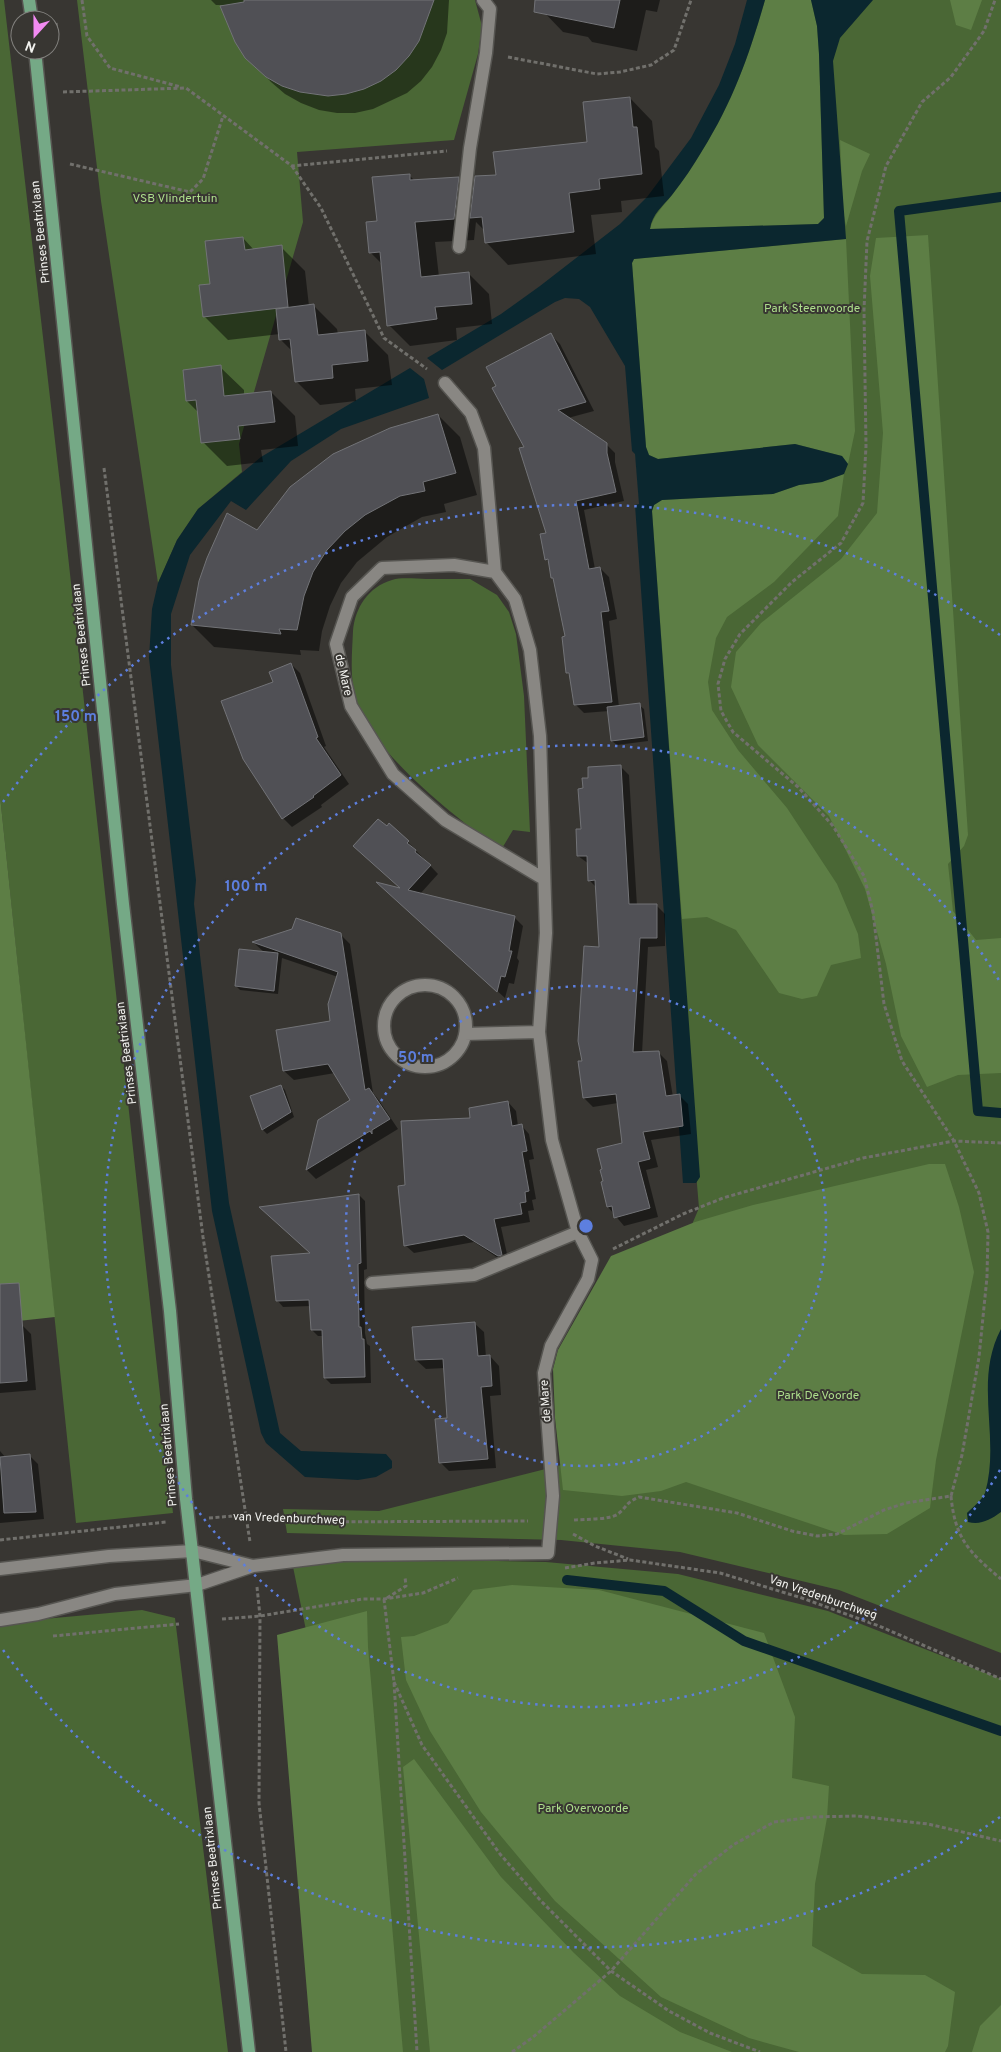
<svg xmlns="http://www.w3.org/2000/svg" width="1001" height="2052" viewBox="0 0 1001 2052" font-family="Overpass,sans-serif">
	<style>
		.green { fill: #4a6735 }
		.forest { fill: #5d7e45 }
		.water { fill: #0b272f }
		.shadow { fill: #0007 }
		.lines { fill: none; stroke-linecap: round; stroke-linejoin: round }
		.stream { stroke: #0b272f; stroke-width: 10 }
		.building { fill: #505055; stroke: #727377 }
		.minor-casing { stroke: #565551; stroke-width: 15 }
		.major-casing { stroke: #565551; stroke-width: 15 }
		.path { stroke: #71706c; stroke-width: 3; stroke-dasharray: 4 2.5; stroke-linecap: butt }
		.minor { stroke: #898783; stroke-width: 12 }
		.major { stroke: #75a986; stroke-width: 12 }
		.ring { fill: none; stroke: #5d7fdf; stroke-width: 2.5; stroke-dasharray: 2.5 5 }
		.labels { text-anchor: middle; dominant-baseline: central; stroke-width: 4; stroke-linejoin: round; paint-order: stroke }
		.park-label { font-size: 12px; fill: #aedf8c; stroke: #383632 }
		.street-label { font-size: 12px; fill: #f2f2ef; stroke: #383632 }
		.centre { fill: #5d7fdf; stroke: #383632; stroke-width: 2.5 }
		.ring-label { font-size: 15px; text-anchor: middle; font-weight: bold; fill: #5d7fdf; stroke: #383632; stroke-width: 4; stroke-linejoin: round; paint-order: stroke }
	</style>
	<rect width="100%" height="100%" fill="#383632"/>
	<path class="green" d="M 0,0 L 4,0 L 63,510 L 173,1513 L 76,1523 L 0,796 Z
		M 77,0 L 475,0 L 482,26 L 478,54 L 454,140 L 297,152 L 303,222 L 239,444 L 242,472 L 198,509 L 177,540 L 158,583 L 101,201 Z
		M 755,0 L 1001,0 L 1001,1653 L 839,1590 L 680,1552 L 561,1540 L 287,1533 L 283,1509 L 379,1511 L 593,1457 L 699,1208 L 619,258 L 726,92 Z
		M 426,579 L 470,579 L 497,595 L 509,612 L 516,634 L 524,696 L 530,832 L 513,830 L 501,850 C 457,819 377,756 358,706 C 349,681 352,657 353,631 C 355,608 368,587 392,580 C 402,577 416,579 426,579 Z
		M 291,1557 L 546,1562 L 678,1574 L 828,1611 L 1001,1679 L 1001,2052 L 365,2052 L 333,1762 Z
		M 142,1610 L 175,1618 L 228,2052 L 0,2052 L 0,1623 Z"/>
	<path class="forest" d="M 765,0 L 811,0 L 817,26 L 819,54 L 824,218 L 818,224 L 650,229 C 654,214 663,207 672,195 C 683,181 693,166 702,151 C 733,101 749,56 765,0 Z
		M 950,0 L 982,0 L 971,30 L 956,25 Z
		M 840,140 L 870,154 L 862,171 L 846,226 L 843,211 Z
		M 928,235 L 968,835 L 964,846 L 948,864 L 953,911 L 976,940 L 1001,938 L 1001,1073 L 958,1075 L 927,1087 L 901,1036 L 886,964 L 865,889 L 829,816 L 758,745 L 731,687 L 736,652 L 761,623 L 841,559 L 877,513 L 883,433 L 870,276 L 876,238 Z
		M 846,239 L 855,431 L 848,464 L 842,456 L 795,444 L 658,459 L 649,455 L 646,447 L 632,263 L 634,259 Z
		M 844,474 L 838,516 L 774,582 L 727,617 L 716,638 L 708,682 L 712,710 L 738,750 L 787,808 L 837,884 L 858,934 L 861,958 L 831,965 L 817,996 L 802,999 L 779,993 L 736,930 L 707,917 L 682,919 L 652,511 L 654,505 L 662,500 L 773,494 L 799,485 L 822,482 Z
		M 0,796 L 55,1317 L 0,1323 Z
		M 929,1164 L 945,1164 L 959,1207 L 974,1272 L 936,1460 L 930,1508 L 887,1534 L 844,1535 L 686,1482 L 661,1491 L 622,1496 L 563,1490 L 555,1418 L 553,1369 L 558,1350 L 611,1256 L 695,1222 L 753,1205 Z
		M 512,1585 L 599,1590 L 764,1633 L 795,1717 L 792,1778 L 829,1786 L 827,1818 L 815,1884 L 812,1946 L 862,1974 L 925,1975 L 955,1992 L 948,2046 L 945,2052 L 799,2052 L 749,2038 L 661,1997 L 555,1901 L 481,1812 L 430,1731 L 406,1680 L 401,1637 L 414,1636 L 448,1623 L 473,1590 Z
		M 367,1611 L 368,1647 L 403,2052 L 312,2052 L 277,1635 Z
		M 414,1759 L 501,1877 L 574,1953 L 620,1996 L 680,2032 L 732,2052 L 430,2052 L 403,1767 Z
		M 1001,2005 L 1001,2052 L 972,2052 L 980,2026 Z"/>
	<path class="water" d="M 747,0 L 765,0 C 749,56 733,101 702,151 C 693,166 683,181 672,195 C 663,206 652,214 650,229 L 818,224 L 824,218 L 819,54 L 817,26 L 811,0 L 873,0 L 840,38 L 833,61 L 846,239 L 634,259 L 632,263 L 646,447 L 649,455 L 658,459 L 795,444 L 842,456 L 848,464 L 844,474 L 822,482 L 799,485 L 773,494 L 662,500 L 654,505 L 652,511 L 700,1177 L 696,1183 L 683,1183 L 635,505 L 639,504 L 635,454 L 632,451 L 625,366 L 590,307 L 579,299 L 565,298 L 555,302 L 442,370 L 427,358 L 501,314 L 540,286 L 620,224 L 647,197 L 691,138 L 719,85 L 735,44 Z
		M 410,368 L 424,379 L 429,398 L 341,429 L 291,461 L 246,510 L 231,501 L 190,555 L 171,614 L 171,665 L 196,880 L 194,904 L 229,1203 L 280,1433 L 301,1451 L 386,1454 L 392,1461 L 392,1468 L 376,1477 L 358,1480 L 305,1477 L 266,1443 L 261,1433 L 212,1211 L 149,658 L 152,609 L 158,583 L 177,540 L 198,509 L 261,457 Z
		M 1001,1329 L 1001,1512 C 990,1520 981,1525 968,1522 L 967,1513 C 973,1507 981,1501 985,1493 C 1001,1438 973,1382 1001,1329 Z"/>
	<path class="shadow" d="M 211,0 L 449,0 L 447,33 L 441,50 L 432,67 L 421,81 L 407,93 L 373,109 L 355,113 L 337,113 L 319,110 L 301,103 L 285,94 L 271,82 L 253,63 L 222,9 L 223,5 L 216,5 Z
		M 541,0 L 660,0 L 657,12 L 646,10 L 637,51 L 592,42 L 588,37 L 563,32 L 540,8 Z
		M 630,98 L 652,121 L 655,147 L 659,151 L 664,196 L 621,201 L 622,212 L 591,215 L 596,254 L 508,265 L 486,242 L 485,231 L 476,222 L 474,240 L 435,242 L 439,277 L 468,273 L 489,294 L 492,324 L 456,328 L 457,340 L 410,346 L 389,325 L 383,265 L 371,253 L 378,222 L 409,175 L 415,181 L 458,178 L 474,195 L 497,176 L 589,143 Z
		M 243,238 L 254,250 L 281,247 L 305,271 L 309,306 L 314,306 L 337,329 L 338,334 L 364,331 L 388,355 L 392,385 L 355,389 L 356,401 L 320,405 L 296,381 L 293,352 L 281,340 L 280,334 L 228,340 L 204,316 L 211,285 Z
		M 551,335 L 560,344 L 594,411 L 568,418 L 606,444 L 615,453 L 615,462 L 624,501 L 584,510 L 595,569 L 600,568 L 609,577 L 617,619 L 609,621 L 619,707 L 639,705 L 644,709 L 648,741 L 617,745 L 612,741 L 609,711 L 584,713 L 576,705 L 571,676 L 567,673 L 566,637 L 554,579 L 550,563 L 546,559 L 547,534 L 526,448 Z
		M 220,367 L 244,390 L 244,395 L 271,392 L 295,416 L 298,446 L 261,450 L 263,462 L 227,466 L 203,442 L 199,413 L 187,401 Z
		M 438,415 L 460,437 L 477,495 L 444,504 L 446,512 L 422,517 L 387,537 L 357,562 L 341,583 L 330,606 L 322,631 L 319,651 L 300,650 L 301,655 L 214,647 L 192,625 L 257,531 Z
		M 291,664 L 300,673 L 326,746 L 324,747 L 349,784 L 321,805 L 322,807 L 292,827 L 283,818 L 244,758 L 274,683 Z
		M 620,766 L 629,775 L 637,906 L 657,906 L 665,914 L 665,946 L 648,947 L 642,1053 L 658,1052 L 667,1061 L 673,1097 L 680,1096 L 688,1104 L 691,1134 L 651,1140 L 658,1167 L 646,1170 L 658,1217 L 624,1226 L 608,1207 L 602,1183 L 623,1144 L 618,1103 L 593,1107 L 584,1098 L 579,1062 L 583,1062 L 600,948 L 597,888 L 589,880 L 589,864 L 578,856 L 584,789 L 589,779 Z
		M 408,842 L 438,874 L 420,894 L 514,917 L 523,926 L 517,958 L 519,961 L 514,984 L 509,983 L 505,998 L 386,891 L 403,890 L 363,854 Z
		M 340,934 L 350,944 L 373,1093 L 378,1099 L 398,1129 L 316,1179 L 307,1170 L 319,1120 L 352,1100 L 335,1073 L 294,1080 L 284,1071 L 277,1031 L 332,1022 L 338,977 L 282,958 L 278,994 L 240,990 L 236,986 L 265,953 L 254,943 Z
		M 281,1086 L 285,1090 L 294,1117 L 267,1134 L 263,1130 L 252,1096 Z
		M 508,1102 L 516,1111 L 518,1126 L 521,1125 L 529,1134 L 534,1159 L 529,1160 L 536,1199 L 532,1200 L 534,1210 L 528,1211 L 530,1222 L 501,1227 L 509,1263 L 507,1264 L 474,1242 L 414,1253 L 405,1245 L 407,1186 L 472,1119 Z
		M 359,1195 L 365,1201 L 367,1269 L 364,1270 L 365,1333 L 367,1344 L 370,1346 L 371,1383 L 331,1384 L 325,1378 L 323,1336 L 318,1336 L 312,1330 L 311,1306 L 283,1307 L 277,1300 Z
		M 0,1318 L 22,1325 L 31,1334 L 36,1390 L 0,1393 Z
		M 474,1323 L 484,1332 L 486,1357 L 490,1356 L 499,1366 L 501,1395 L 490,1396 L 496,1468 L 449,1471 L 440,1462 L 448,1419 L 445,1368 L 426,1369 L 416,1360 Z
		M 0,1451 L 6,1458 L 29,1455 L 38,1464 L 44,1519 L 0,1523 Z"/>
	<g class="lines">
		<path class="stream" d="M 1001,197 L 899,211 L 978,1111 L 1001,1113
			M 567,1580 L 664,1591 L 744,1641 L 1001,1731"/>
	</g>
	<path class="building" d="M 244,0 L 434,0 L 419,41 L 409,56 L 396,70 L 381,81 L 364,89 L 346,94 L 328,96 L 300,92 L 282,86 L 266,77 L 245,58 L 235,42 L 220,6 L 244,2 Z
		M 535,0 L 620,0 L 614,28 L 534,12 Z
		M 630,97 L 633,127 L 637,127 L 642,174 L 599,179 L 600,189 L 569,193 L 574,232 L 485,243 L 482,217 L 470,218 L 475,176 L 496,175 L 493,152 L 587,142 L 583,102 Z
		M 410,174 L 410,180 L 459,177 L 454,219 L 415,222 L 421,277 L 469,272 L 472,304 L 435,307 L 437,319 L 387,326 L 380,252 L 369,253 L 366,222 L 377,221 L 372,177 Z
		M 243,237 L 245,250 L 282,245 L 288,307 L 203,317 L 199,285 L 210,284 L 205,241 Z
		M 314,304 L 318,335 L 365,330 L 368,361 L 332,365 L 333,378 L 295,382 L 290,339 L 279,340 L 276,309 Z
		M 551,333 L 586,402 L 558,410 L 607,443 L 607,453 L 616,492 L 576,501 L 589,569 L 600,567 L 609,611 L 601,612 L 612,702 L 574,705 L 569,673 L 566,673 L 562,637 L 565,636 L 553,578 L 551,578 L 548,559 L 545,560 L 540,534 L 546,533 L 519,448 L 524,447 L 492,388 L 496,386 L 486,367 Z
		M 221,365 L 224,396 L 271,391 L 275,422 L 238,426 L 240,439 L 201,443 L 196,400 L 186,401 L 183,370 Z
		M 438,414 L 456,473 L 423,482 L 425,491 L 400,496 L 365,515 L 345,531 L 327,550 L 313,572 L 304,596 L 297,630 L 279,629 L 281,634 L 191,625 L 199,581 L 207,558 L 227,513 L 257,530 L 290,487 L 333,454 L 390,428 Z
		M 291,663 L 318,737 L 316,738 L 341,775 L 313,796 L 314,797 L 282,819 L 243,759 L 221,701 L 273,682 L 269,672 Z
		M 640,703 L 644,737 L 611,741 L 607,707 Z
		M 621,765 L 629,904 L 657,904 L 657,938 L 640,938 L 633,1052 L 659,1051 L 666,1096 L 680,1094 L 683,1126 L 643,1132 L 650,1159 L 638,1162 L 650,1208 L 614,1218 L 612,1206 L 607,1207 L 601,1182 L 603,1181 L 600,1170 L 602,1169 L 597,1149 L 622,1143 L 616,1094 L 583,1098 L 578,1061 L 582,1061 L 578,1041 L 584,946 L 599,947 L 595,880 L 588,881 L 587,856 L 577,856 L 576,829 L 581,829 L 578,789 L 583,788 L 582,778 L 588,778 L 588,767 Z
		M 378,819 L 387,826 L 389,823 L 409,841 L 407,843 L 416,850 L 415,852 L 431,865 L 408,890 L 515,916 L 509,951 L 512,951 L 505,977 L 501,976 L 497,992 L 376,882 L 400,888 L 353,846 Z
		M 296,918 L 341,933 L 365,1090 L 369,1088 L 390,1119 L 372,1130 L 372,1134 L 370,1131 L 306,1170 L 318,1120 L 350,1100 L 328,1064 L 283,1071 L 276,1030 L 330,1021 L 328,1004 L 338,972 L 252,942 L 292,929 Z
		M 239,949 L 278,953 L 274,991 L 235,986 Z
		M 281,1085 L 291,1112 L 262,1130 L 250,1096 Z
		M 508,1101 L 512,1126 L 522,1124 L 527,1151 L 522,1152 L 529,1191 L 525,1192 L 526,1202 L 520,1203 L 522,1214 L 494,1219 L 502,1255 L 498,1256 L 464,1235 L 404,1246 L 398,1186 L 405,1185 L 401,1121 L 470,1118 L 469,1108 Z
		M 359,1194 L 361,1263 L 358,1264 L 359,1327 L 361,1327 L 362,1339 L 364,1339 L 365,1377 L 324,1378 L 322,1330 L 311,1330 L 309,1300 L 276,1301 L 271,1256 L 310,1253 L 259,1207 Z
		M 19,1283 L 27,1381 L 0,1383 L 0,1284 Z
		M 475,1322 L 478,1356 L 490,1355 L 492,1386 L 481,1387 L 488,1459 L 439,1463 L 435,1419 L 447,1418 L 443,1359 L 415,1360 L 412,1327 Z
		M 30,1454 L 36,1512 L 4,1513 L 0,1457 Z"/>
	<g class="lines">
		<defs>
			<path id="minor" d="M 459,247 L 470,148 L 486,53 L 490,9 L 483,0
				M 445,383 L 471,413 L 484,448 L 495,572
				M384 1026a41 41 0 1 1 82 0a41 41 0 1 1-82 0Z
				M 465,1034 L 539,1032
				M 372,1283 L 474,1275 L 578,1232
				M 0,1569 L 109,1556 L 193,1551 L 253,1566
				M 0,1620 L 38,1614 L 115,1594 L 197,1585 L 253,1566 L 343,1555 L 548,1553 L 553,1496 L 544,1373 L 551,1346 L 588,1279 L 592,1260 L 578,1232 L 552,1140 L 539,1032 L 546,933 L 540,736 L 530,650 L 515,599 L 495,572 L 454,565 L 382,568 L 352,597 L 336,644 L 351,706 L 393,774 L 445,820 L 544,879"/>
			<path id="major" d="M 29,0 L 32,20
				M 35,50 L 123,904 L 170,1311 L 186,1499 L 249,2052"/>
		</defs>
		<use href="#minor" class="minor-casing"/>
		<use href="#major" class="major-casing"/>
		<path class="path" d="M 82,0 L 87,36 L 110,68 L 181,87
			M 56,23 L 58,42
			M 508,57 L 597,74 L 620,72 L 651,65 L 674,50 L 691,0
			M 63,92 L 186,88 L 292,166 L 447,151
			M 70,164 L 190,192 L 203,179 L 223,116
			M 292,166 L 321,208 L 384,338 L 427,369
			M 104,468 L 203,1237 L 250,1542
			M 613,1249 L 683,1214 L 723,1198 L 863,1158 L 954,1141 L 1001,1143
			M 951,1496 C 955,1539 969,1552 1001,1579
			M 209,1518 L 245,1515 L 311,1522 L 528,1521
			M 574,1520 C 585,1519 610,1520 618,1514 C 628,1506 625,1503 639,1497 L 737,1513 L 792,1531 L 817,1536 L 837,1534 L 884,1510 L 906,1503 L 951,1496 L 962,1455 L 979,1357 L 987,1277 L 988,1232 L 979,1193 L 954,1141 L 902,1061 L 884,1004 L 873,912 L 864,876 L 833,826 L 798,787 L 733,732 L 721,711 L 718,684 L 725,659 L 740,634 L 792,582 L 841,543 L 863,503 L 866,446 L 864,310 L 867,241 L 886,166 L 922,102 L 951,77 L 984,31 L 995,0
			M 573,1534 L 595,1546 L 628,1559
			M 0,1540 L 166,1522
			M 565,1568 L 595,1563 L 630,1560 L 720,1573 L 802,1598 L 879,1626 L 1001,1679
			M 257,1587 L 260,1616 L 259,1803 L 286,2052
			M 387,1598 L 406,1586 L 405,1577
			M 384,1599 L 394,1682 L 417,2052
			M 222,1619 L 260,1616 L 363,1599 L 384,1599 L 423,1593 L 458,1578
			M 53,1636 L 179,1624
			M 394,1682 L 422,1745 L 500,1854 L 541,1901 L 611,1971 L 669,2011 L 710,2033 L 760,2052
			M 512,2052 L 532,2038 L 611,1971 L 696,1874 L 733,1845 L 774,1822 L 813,1817 L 857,1816 L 928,1824 L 1001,1841"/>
		<use href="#minor" class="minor"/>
		<use href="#major" class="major"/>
	</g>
	<g class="ring">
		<circle cx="586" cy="1226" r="240"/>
		<path d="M1000 1470A481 481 0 1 1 1000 982"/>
		<path d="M1000 1817A721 721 0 0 1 3 1650M3 802A721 721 0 0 1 1000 635"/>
	</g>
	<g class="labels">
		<g class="park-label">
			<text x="175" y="199">VSB Vlindertuin</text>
			<text x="812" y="309">Park Steenvoorde</text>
			<text x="818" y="1396">Park De Voorde</text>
			<text x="583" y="1809">Park Overvoorde</text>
		</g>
		<g class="street-label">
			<text transform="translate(41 232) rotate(-96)">Prinses Beatrixlaan</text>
			<text transform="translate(82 635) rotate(-96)">Prinses Beatrixlaan</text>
			<text transform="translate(343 675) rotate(77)">de Mare</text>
			<text transform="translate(127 1053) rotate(-97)">Prinses Beatrixlaan</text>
			<text transform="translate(546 1401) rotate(-94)">de Mare</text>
			<text transform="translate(169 1455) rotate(-95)">Prinses Beatrixlaan</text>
			<text transform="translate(289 1519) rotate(2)">van Vredenburchweg</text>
			<text transform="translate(823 1598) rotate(19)">Van Vredenburchweg</text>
			<text transform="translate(213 1858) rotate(-96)">Prinses Beatrixlaan</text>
		</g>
	</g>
	<circle cx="586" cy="1226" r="8" class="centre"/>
	<g class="ring-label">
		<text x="76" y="721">150 m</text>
		<text x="246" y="891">100 m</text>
		<text x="416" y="1062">50 m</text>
	</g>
	<g transform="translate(35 35) rotate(201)"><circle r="24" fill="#383632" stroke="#82817e"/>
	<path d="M0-4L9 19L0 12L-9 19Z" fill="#f28af2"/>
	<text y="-8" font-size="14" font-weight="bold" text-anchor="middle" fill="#f2f2ef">N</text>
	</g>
</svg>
